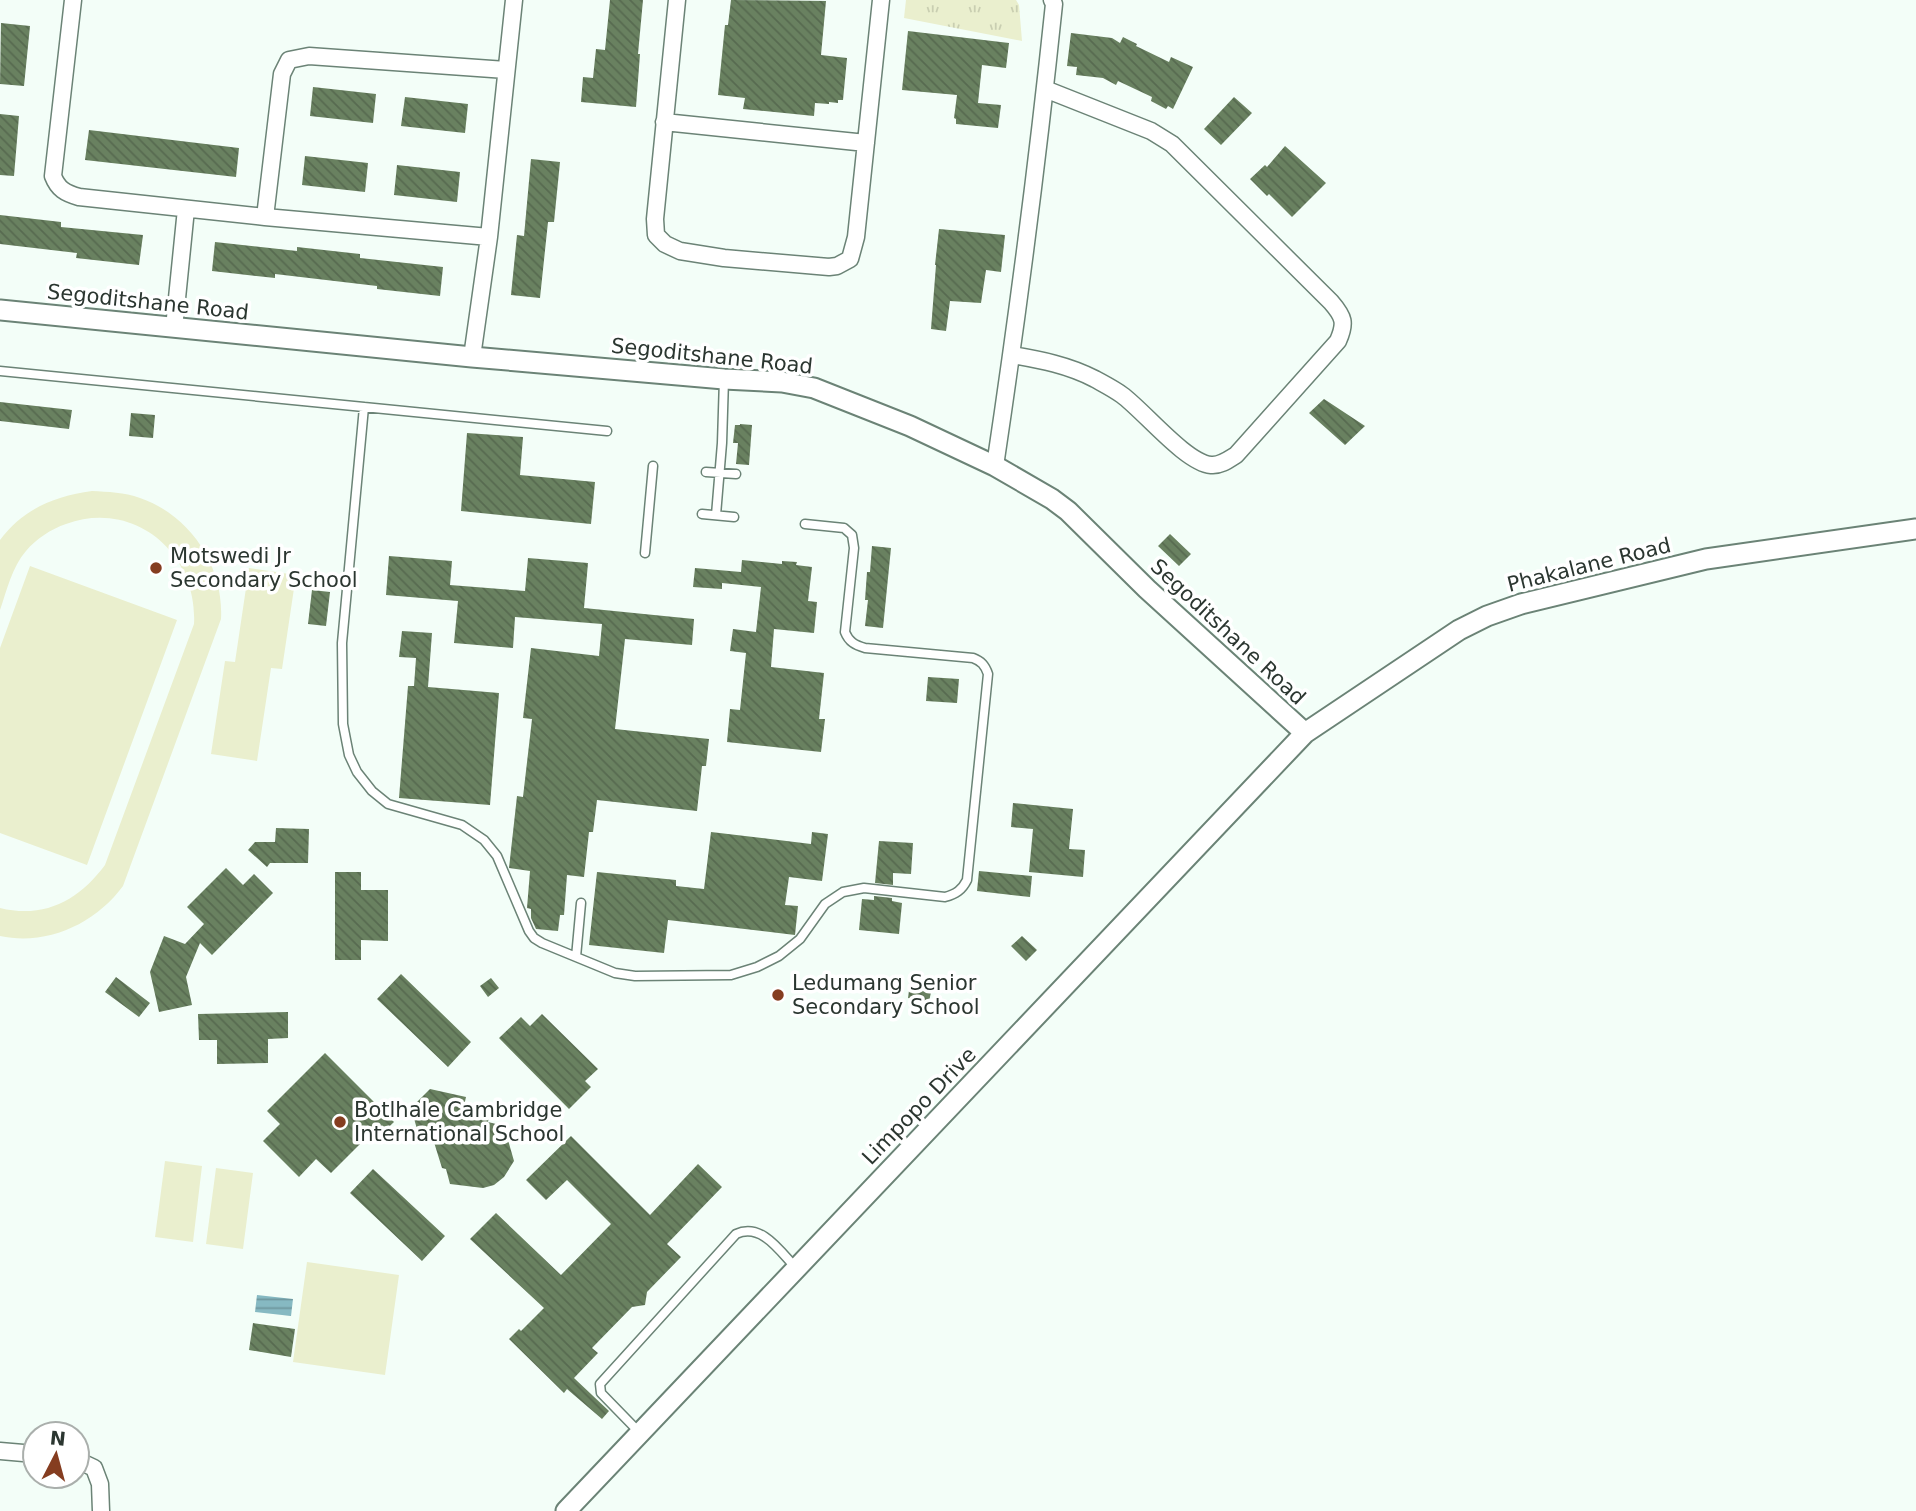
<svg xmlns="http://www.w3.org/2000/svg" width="1916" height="1511" viewBox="0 0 1916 1511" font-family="'DejaVu Sans',sans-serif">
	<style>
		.grass { fill: url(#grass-tufts) }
		.pitch { fill: #eaefce }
		.water { fill: url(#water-rules) }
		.building { fill: url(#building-back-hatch) }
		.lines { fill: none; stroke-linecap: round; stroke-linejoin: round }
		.service-casing { stroke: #6b8376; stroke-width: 11 }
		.minor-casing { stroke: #6b8376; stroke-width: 19 }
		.tertiary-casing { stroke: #6b8376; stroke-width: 23 }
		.service { stroke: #fff; stroke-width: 8 }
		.minor { stroke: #fff; stroke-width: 16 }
		.tertiary { stroke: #fff; stroke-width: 19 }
		.poi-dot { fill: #853d20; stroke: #fff; stroke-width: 2.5 }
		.labels { text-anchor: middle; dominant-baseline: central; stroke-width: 7; stroke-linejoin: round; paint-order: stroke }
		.street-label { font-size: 21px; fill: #2b3630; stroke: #fff }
		.poi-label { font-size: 21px; fill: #2b3630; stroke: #fff; text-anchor: start }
	</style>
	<defs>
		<pattern id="grass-tufts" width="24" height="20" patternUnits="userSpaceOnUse" patternTransform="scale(1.75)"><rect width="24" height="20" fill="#eaefce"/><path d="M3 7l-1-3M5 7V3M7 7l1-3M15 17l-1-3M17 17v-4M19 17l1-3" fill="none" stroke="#c9ceb1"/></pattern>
		<pattern id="water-rules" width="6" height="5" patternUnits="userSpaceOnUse" patternTransform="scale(1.75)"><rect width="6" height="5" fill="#86b9c2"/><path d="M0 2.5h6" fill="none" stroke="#6e979e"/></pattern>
		<pattern id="building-back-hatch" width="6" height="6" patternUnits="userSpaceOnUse" patternTransform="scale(1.75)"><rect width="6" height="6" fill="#698160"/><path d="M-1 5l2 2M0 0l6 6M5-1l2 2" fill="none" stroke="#576a50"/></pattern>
	</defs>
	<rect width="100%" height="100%" fill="#f3fef8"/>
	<path class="grass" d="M 906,0 L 1016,0 L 1019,5 L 1022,41 L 904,18 Z"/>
	<path class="pitch" d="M 92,491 C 108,492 124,492 140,498 C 190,515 224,566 221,619 L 123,886 C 95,924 47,946 0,936 L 0,908 C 45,919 79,900 105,865 L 194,624 C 198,553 134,499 66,524 C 51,529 36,539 26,551 C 12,567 7,590 0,610 L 0,540 C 23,509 55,496 92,491 Z
		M 30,566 L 177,620 L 87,865 L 0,833 L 0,648 Z
		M 249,568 L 296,575 L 282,669 L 271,668 L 257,761 L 211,754 L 225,661 L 235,662 Z
		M 165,1161 L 202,1166 L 193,1242 L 155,1237 Z
		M 216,1168 L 253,1173 L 243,1249 L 206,1244 Z
		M 307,1262 L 399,1275 L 385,1375 L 293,1362 Z"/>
	<path class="water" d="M 257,1295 L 293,1299 L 291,1316 L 255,1312 Z"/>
	<path class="building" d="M 610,0 L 643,0 L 638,54 L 640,54 L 636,107 L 581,102 L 583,77 L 593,78 L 596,49 L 605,50 Z
		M 731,0 L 826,1 L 821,55 L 847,58 L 843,100 L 838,100 L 838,103 L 829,102 L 829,104 L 815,103 L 814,116 L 743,109 L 745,98 L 718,95 L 725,25 L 728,25 Z
		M 1,23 L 30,26 L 24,86 L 0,84 Z
		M 908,31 L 1009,43 L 1006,68 L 982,65 L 978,103 L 1001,105 L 998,128 L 956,124 L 956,119 L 954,118 L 957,95 L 902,90 Z
		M 1071,33 L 1112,38 L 1120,43 L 1123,37 L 1137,44 L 1136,46 L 1169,62 L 1171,57 L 1193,67 L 1173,109 L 1168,106 L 1166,109 L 1151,101 L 1152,97 L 1118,81 L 1116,85 L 1103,78 L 1076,75 L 1077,67 L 1067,66 Z
		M 313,87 L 376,94 L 373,123 L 310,116 Z
		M 405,97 L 468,104 L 465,133 L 401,126 Z
		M 1234,97 L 1252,113 L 1221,145 L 1204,129 Z
		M 0,114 L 19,116 L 14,176 L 0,175 Z
		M 89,130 L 239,148 L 236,177 L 85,160 Z
		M 1285,146 L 1326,183 L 1292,217 L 1269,194 L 1267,196 L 1250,179 L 1265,165 L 1267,167 Z
		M 305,156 L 368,163 L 365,192 L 302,185 Z
		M 531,159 L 560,162 L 554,222 L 548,222 L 540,298 L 511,295 L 517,235 L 524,236 Z
		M 397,165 L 460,172 L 457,202 L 394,195 Z
		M 0,215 L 61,222 L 61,227 L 143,235 L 139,265 L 76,258 L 77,253 L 0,244 Z
		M 939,229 L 1005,235 L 1001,272 L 986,270 L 981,303 L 950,301 L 946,331 L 931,329 L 936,265 L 935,265 Z
		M 215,242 L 297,251 L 297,247 L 360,254 L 360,258 L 443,267 L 440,296 L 377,289 L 377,286 L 275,274 L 275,278 L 212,271 Z
		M 1324,399 L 1365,426 L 1345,445 L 1309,413 Z
		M 0,402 L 72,410 L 69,429 L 0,421 Z
		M 131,413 L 155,415 L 153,438 L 129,436 Z
		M 740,424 L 752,425 L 749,465 L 736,464 L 738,443 L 733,443 L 735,425 L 740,425 Z
		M 467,433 L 523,437 L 520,475 L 595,482 L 591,524 L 461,511 Z
		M 1170,534 L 1191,554 L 1179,566 L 1158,546 Z
		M 872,546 L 891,548 L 883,628 L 865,626 L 868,600 L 865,600 L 867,572 L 870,572 Z
		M 389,556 L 452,561 L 450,585 L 525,591 L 528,558 L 588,563 L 584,608 L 694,619 L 692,645 L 625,639 L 615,729 L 709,739 L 706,766 L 702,766 L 697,811 L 597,800 L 593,832 L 589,832 L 584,877 L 567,875 L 564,915 L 560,915 L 558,931 L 536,929 L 531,918 L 531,909 L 527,908 L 530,871 L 509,868 L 517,796 L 523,797 L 532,719 L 523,718 L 531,648 L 599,656 L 602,624 L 515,617 L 513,648 L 454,643 L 458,601 L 386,595 Z
		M 742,560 L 782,564 L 782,561 L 797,562 L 796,565 L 812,567 L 808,601 L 817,602 L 814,633 L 774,629 L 771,667 L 824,673 L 819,719 L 825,719 L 821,752 L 727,742 L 730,709 L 740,710 L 746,653 L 730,651 L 733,629 L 756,632 L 761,587 L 722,583 L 722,589 L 693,587 L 695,568 L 741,572 Z
		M 312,590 L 330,592 L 326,626 L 308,624 Z
		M 402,631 L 432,633 L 428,687 L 499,693 L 490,805 L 399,798 L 408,686 L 414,686 L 416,658 L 399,657 Z
		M 928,677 L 959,679 L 957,703 L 926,701 Z
		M 1013,803 L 1073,809 L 1069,849 L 1085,850 L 1083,877 L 1029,872 L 1033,829 L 1011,827 Z
		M 276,828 L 309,829 L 308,863 L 270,863 L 267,867 L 248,850 L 255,842 L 275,842 Z
		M 711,832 L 811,844 L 812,832 L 828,834 L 822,881 L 789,877 L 785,905 L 798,906 L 795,935 L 668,920 L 664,953 L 589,945 L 597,872 L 676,880 L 676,886 L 704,889 Z
		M 879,841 L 913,843 L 911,874 L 893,873 L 893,885 L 875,883 Z
		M 226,868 L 243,885 L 254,874 L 273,893 L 212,955 L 200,943 L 186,977 L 192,1005 L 159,1012 L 150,972 L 164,936 L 185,944 L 204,924 L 187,907 Z
		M 979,871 L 1032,876 L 1030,897 L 977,891 Z
		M 335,872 L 361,872 L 361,890 L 388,890 L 388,941 L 361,940 L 361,960 L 335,960 Z
		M 874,896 L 892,898 L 892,901 L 902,903 L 899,934 L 859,930 L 862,899 L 874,900 Z
		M 1022,936 L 1037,950 L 1026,961 L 1011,946 Z
		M 401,974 L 471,1042 L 448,1067 L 377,999 Z
		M 116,977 L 150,1003 L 139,1017 L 105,992 Z
		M 491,978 L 499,988 L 488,997 L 480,986 Z
		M 910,983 L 932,987 L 929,1002 L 908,998 Z
		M 288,1012 L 288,1038 L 268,1039 L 268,1063 L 217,1064 L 217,1040 L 199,1040 L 198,1014 Z
		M 542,1014 L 598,1069 L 585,1081 L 591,1087 L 569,1109 L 499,1038 L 521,1017 L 530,1026 Z
		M 325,1053 L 394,1122 L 371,1144 L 366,1138 L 331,1173 L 316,1159 L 299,1177 L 263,1141 L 280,1124 L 267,1111 Z
		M 430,1089 L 466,1097 L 463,1110 L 489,1116 L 488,1122 L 504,1126 L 514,1161 L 504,1177 L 494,1185 L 483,1188 L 450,1184 L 446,1169 L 442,1168 L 433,1139 L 421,1143 L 411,1108 Z
		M 571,1136 L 650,1215 L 698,1164 L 722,1187 L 667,1244 L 681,1257 L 647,1292 L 645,1305 L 632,1307 L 592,1348 L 598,1353 L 574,1378 L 609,1411 L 602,1419 L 567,1389 L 564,1393 L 509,1339 L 519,1329 L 521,1331 L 544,1308 L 470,1239 L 496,1213 L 561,1275 L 611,1224 L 567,1180 L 546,1200 L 526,1180 Z
		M 373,1169 L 445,1236 L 422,1261 L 350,1193 Z
		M 253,1323 L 295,1329 L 291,1357 L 249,1350 Z"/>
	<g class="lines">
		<defs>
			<path id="service" d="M 0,371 L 607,431
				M 364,407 L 342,643 L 343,724 L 349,755 L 357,772 L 372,791 L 388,804 L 462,825 L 484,840 L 497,856 L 529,931 L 534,938 L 542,943 L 615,973 L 635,976 L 731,975 L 757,967 L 779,956 L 800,939 L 825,904 L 843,892 L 864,888 L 945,897 C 956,894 962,890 967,880 L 988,674 C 985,665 981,661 973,658 L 865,648 C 855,645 849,642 845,632 L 854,548 L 852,535 L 844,528 L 805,524
				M 706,472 L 736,474
				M 702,514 L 734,517
				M 716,515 L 722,443 L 724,379
				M 645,553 L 653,466
				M 576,957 L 581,903
				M 639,1432 L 601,1393 L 600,1384 L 736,1234 C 761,1222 780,1251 795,1267"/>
			<path id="minor" d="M 73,0 L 53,176 C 58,189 65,193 79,197 L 265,217 L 489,237
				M 677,0 L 655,219 L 656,235 L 665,244 L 680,251 L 724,258 L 829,267 L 837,266 L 850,259 L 856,237 L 881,0
				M 664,122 L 866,143
				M 265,217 L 282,74 L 289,60 L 309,56 L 506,70
				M 174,328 L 186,209
				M 1012,355 C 1041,360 1068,365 1095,379 C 1104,384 1114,389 1122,395 C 1144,411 1186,463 1211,465 C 1220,466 1228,460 1236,455 L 1338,341 C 1346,323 1344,317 1331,302 L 1172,144 L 1151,131 L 1045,89
				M 472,357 L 489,237 L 514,0
				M 995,466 C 1018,312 1038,158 1054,4 L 1052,0
				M 0,1451 L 35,1454
				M 77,1460 L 94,1468 L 100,1484 L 101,1511"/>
			<path id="tertiary" d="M 0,310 L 472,357 L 724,379 L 782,382 L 814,388 L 910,426 L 995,466 L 1052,499 L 1068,511 L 1147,589 L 1305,733
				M 566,1511 L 1305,733 L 1459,630 L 1487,616 L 1521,604 L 1706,559 L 1916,529"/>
		</defs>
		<use href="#service" class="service-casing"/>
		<use href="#minor" class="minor-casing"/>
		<use href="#tertiary" class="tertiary-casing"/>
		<use href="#service" class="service"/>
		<use href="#minor" class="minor"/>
		<use href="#tertiary" class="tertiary"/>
	</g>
	<g class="poi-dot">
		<circle cx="156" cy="568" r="7"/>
		<circle cx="778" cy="995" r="7"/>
		<circle cx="340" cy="1122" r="7"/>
	</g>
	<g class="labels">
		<g class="street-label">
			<text transform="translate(148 302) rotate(6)">Segoditshane Road</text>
			<text transform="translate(712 356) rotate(6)">Segoditshane Road</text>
			<text transform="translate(1589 565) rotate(-14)">Phakalane Road</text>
			<text transform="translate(1228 632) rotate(43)">Segoditshane Road</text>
			<text transform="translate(919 1106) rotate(-46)">Limpopo Drive</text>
		</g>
		<g class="poi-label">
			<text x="170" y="556">Motswedi Jr<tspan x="170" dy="24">Secondary School</tspan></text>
			<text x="792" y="983">Ledumang Senior<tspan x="792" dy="24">Secondary School</tspan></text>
			<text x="354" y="1110">Botlhale Cambridge<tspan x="354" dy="24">International School</tspan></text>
		</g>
	</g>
	<g transform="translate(56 1455) rotate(6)"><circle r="33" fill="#ffffff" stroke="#aaafac" stroke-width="2"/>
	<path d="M0-5L12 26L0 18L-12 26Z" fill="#853d20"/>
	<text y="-10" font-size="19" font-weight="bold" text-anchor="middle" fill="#2b3630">N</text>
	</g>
</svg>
